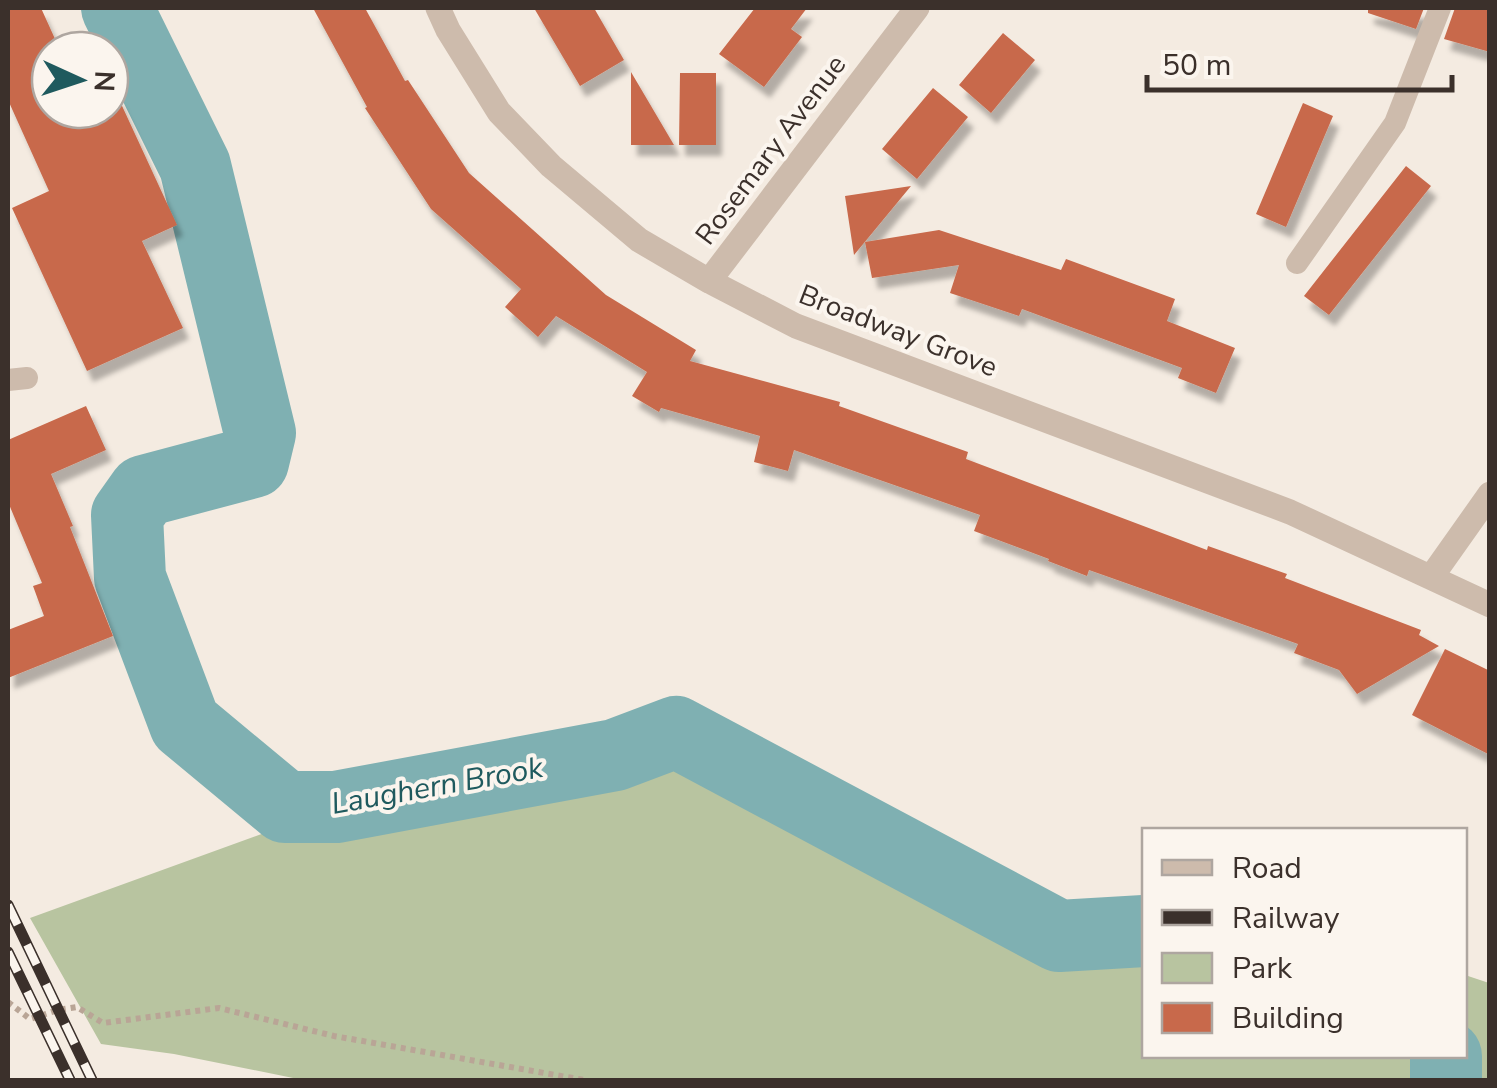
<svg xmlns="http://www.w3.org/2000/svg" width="1497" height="1088" viewBox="0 0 1497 1088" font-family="'Nunito Sans',sans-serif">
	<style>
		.green { fill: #b8c4a0 }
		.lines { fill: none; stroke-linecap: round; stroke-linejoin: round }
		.river { stroke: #7fb0b2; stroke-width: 72 }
		.building { fill: #c8694b; filter: url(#shadow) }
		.path { stroke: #b9a596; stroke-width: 6; stroke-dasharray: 5 5; stroke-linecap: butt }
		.service { stroke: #cdbbac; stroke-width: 22 }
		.minor { stroke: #cdbbac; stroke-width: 25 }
		.rail-casing { stroke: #3b302b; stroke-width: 11 }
		.rail { stroke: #fbf5ee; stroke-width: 8; stroke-dasharray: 22; stroke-linecap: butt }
		.labels { text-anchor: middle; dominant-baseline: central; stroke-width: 8; stroke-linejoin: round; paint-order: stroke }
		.street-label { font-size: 28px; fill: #3b302b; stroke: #fbf5ee }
		.water-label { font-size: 30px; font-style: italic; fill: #1f5a5e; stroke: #fbf5ee }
	</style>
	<defs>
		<filter id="shadow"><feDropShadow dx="6" dy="11" stdDeviation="2.5" flood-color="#0004"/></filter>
	</defs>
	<rect width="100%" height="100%" fill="#f4ebe1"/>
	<path class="green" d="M 676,732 L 1058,936 L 1144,916 L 1144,1056 L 1464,1056 L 1465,975 L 1489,983 L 1489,1080 L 303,1080 L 174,1054 L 101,1044 L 30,918 L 336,807 L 615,756 Z"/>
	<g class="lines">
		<path class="river" d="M 117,8 L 195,166 L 260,433 L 253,462 L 144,491 L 127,515 L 130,578 L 185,724 L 285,807 L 336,807 L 615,755 L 676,732 L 1059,936 L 1144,931
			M 1446,1080 L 1446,1056"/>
	</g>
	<path class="building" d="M 8,8 L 41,8 L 60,50 L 50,50 L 50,110 L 110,110 L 110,98 L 117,95 L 177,225 L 142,241 L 183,328 L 87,371 L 12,208 L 49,191 L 8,100 Z
		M 313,8 L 365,8 L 405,81 L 408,80 L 469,173 L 606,295 L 696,350 L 690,361 L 840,402 L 839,406 L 968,452 L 966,459 L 1207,550 L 1208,546 L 1287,574 L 1285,578 L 1421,630 L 1419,635 L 1439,646 L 1357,694 L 1339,670 L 1294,653 L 1298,644 L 1089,570 L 1087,576 L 1048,561 L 1049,559 L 974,531 L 980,515 L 794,450 L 788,471 L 754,462 L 760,436 L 661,408 L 659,412 L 632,396 L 647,372 L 556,316 L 538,337 L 505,307 L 521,289 L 431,209 L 365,108 L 367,107 Z
		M 534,8 L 594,8 L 624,60 L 580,86 Z
		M 755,8 L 807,8 L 791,29 L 802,37 L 764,87 L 719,54 Z
		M 1368,8 L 1424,8 L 1416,29 L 1368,13 Z
		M 1455,8 L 1490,8 L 1490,52 L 1444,39 Z
		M 1003,33 L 1035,60 L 991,113 L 959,85 Z
		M 631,72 L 674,145 L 631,145 Z
		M 680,73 L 716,73 L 716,145 L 679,145 Z
		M 933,88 L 968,117 L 917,179 L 882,149 Z
		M 1303,103 L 1333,116 L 1286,227 L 1256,214 Z
		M 1406,166 L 1431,186 L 1329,315 L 1304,296 Z
		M 911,186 L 854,255 L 845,196 Z
		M 939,230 L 1061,270 L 1066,259 L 1175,299 L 1167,321 L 1235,348 L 1216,393 L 1178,378 L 1182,368 L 1022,309 L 1019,316 L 950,293 L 959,265 L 872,278 L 865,242 Z
		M 86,406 L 106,450 L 51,474 L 73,526 L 70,527 L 113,636 L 8,678 L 8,630 L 44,616 L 33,586 L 42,583 L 8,502 L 8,440 Z
		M 1445,649 L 1490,671 L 1490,755 L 1412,715 Z"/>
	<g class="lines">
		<path class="path" d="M 8,1002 L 30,1019 L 58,1010 L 77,1007 L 103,1023 L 219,1008 L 334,1036 L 584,1080"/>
		<path class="service" d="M 1297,263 L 1395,123 L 1440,8
			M 8,380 L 27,378"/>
		<path class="minor" d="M 438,8 L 448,30 L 499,112 L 551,166 L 639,240 L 709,281 L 796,326 L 1290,512 L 1490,605
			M 709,281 L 917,8
			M 1432,576 L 1490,494"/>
		<defs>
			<path id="rail" d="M 8,905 L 92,1080
				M 8,952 L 70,1080"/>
		</defs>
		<use href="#rail" class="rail-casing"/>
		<use href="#rail" class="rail"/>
	</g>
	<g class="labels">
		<g class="street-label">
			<text transform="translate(771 150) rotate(-53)">Rosemary Avenue</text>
			<text transform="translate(898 331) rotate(21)">Broadway Grove</text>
		</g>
		<g class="water-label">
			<text transform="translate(437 786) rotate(-10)">Laughern Brook</text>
		</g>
	</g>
	<rect width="1497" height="1088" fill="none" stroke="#3b302b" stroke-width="20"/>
	<rect x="1142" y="828" width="325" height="230" fill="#fbf5ee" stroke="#aea6a0" stroke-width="2.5"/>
	<rect x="1162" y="860" width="50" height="15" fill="#cdbbac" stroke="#aea6a0" stroke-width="2.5"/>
	<text x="1232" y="878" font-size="30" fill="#3b302b">Road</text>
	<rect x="1162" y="910" width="50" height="15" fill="#3b302b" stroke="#aea6a0" stroke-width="2.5"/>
	<text x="1232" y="928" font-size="30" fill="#3b302b">Railway</text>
	<rect x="1162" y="953" width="50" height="30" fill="#b8c4a0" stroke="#aea6a0" stroke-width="2.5"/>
	<text x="1232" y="978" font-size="30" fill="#3b302b">Park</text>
	<rect x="1162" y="1003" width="50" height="30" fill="#c8694b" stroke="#aea6a0" stroke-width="2.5"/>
	<text x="1232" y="1028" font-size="30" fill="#3b302b">Building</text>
	<g transform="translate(80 80) rotate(93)"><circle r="48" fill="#fbf5ee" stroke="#aea6a0" stroke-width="2.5"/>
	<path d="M0-8L18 38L0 25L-18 38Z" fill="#1f5a5e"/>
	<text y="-15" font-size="28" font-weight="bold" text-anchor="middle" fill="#3b302b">N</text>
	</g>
	<path d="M1147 75v15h305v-15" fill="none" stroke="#3b302b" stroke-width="5"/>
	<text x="1162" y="75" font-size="30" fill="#3b302b" stroke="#fbf5ee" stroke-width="8" paint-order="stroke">50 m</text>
</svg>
